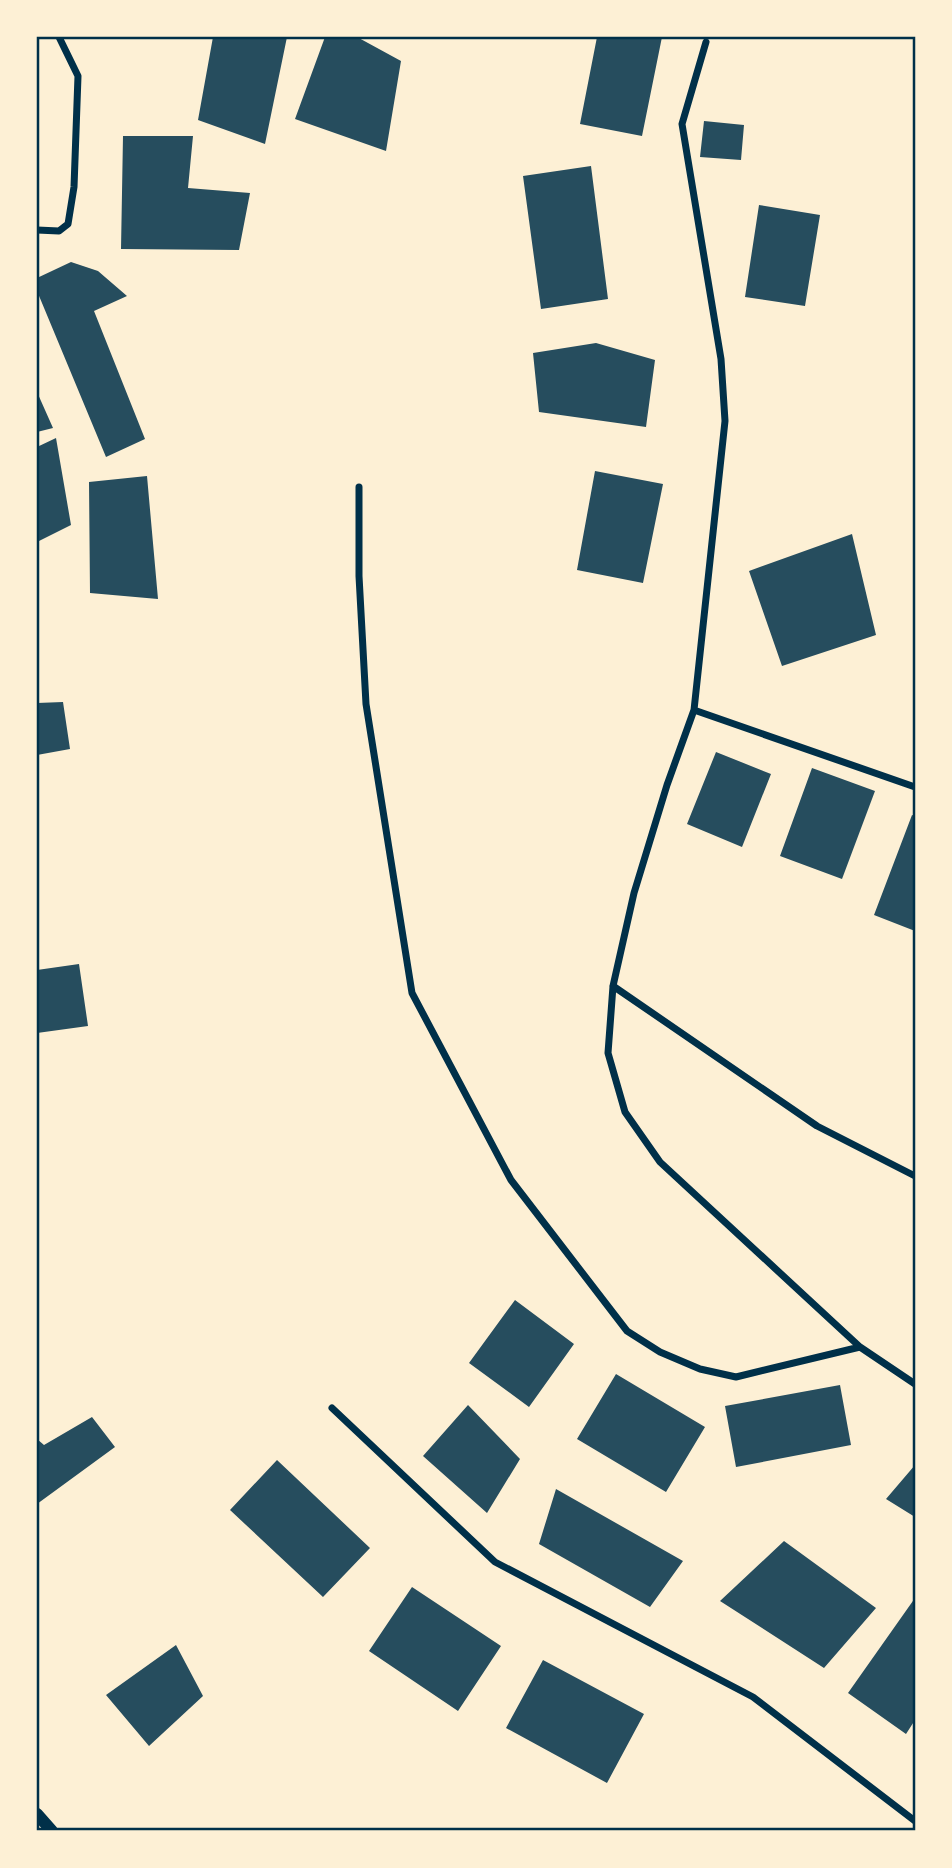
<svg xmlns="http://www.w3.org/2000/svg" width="952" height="1868" viewBox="0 0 952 1868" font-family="'Golos Text',sans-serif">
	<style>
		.building { fill: #264d5e }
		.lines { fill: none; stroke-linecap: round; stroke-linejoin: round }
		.minor { stroke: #003049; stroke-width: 7 }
		.tertiary { stroke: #003049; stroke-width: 12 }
		.neatline { fill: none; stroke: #003049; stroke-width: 2.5 }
	</style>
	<rect width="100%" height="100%" fill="#fdf0d5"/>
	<path class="building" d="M 213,37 L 287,37 L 265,144 L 198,120 Z
		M 325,37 L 357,37 L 401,61 L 386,151 L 295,119 Z
		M 597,37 L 662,37 L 642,136 L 580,124 Z
		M 704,121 L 744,125 L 741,160 L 700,157 Z
		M 123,136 L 193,136 L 188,188 L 250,193 L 239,250 L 121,249 Z
		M 591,166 L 608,299 L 541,309 L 523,176 Z
		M 759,205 L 820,215 L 805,306 L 745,297 Z
		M 71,262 L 98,271 L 127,296 L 94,311 L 145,439 L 106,457 L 37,291 L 37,278 Z
		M 596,343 L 655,360 L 646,427 L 539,412 L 533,353 Z
		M 37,392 L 53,428 L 37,432 Z
		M 56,438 L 71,525 L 37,542 L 37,447 Z
		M 595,471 L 663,484 L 643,583 L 577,570 Z
		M 147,476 L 158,599 L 90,593 L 89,482 Z
		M 852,534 L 876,635 L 782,666 L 749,571 Z
		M 63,702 L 70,749 L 37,755 L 37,703 Z
		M 716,752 L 771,774 L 742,847 L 687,824 Z
		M 812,768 L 875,791 L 842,879 L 780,856 Z
		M 912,815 L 915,816 L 915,931 L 874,915 Z
		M 79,964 L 88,1026 L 37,1033 L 37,970 Z
		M 515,1300 L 574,1344 L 529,1407 L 469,1363 Z
		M 616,1374 L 705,1427 L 666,1492 L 577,1439 Z
		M 840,1385 L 851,1445 L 736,1467 L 725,1406 Z
		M 468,1405 L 520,1459 L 487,1513 L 423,1456 Z
		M 92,1417 L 115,1447 L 37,1504 L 37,1439 L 44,1445 Z
		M 277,1460 L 370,1548 L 323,1597 L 230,1510 Z
		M 915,1465 L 915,1517 L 886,1499 Z
		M 556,1489 L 683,1561 L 650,1607 L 539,1544 Z
		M 784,1541 L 876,1608 L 824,1668 L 720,1601 Z
		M 412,1587 L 501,1646 L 458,1711 L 369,1651 Z
		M 915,1598 L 915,1720 L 906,1734 L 848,1693 Z
		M 176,1645 L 203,1696 L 149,1746 L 106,1695 Z
		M 543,1660 L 644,1714 L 607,1783 L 506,1728 Z"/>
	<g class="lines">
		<path class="minor" d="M 37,230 L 59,231 L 68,224 L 74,187 L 78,76 L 59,37
			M 359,487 L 359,576 L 366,704 L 412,993 L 511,1180 L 627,1331 L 660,1352 L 700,1369 L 736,1377 L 860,1347
			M 694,710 L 725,421 L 721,359 L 682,124 L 706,42
			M 915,787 L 694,710 L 667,785 L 634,893 L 613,986 L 608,1053 L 625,1112 L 660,1162 L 860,1347 L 915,1384
			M 613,986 L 817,1126 L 915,1176
			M 332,1408 L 495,1562 L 753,1697 L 915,1821"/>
		<path class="tertiary" d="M 37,1814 L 52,1831"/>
	</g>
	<rect width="952" height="1868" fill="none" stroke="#fdf0d5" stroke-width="77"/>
	<rect x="38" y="38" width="876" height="1791" class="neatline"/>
</svg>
